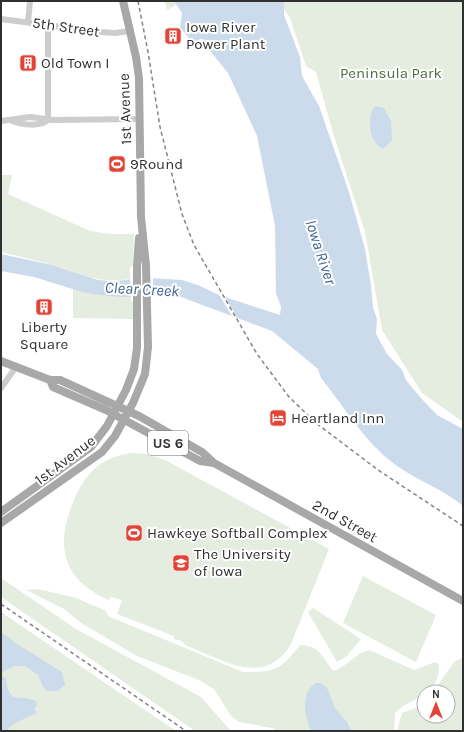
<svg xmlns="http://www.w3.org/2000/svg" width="464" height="732" viewBox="0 0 464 732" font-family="Karla,sans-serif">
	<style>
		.green { fill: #e4eddf }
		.water { fill: #ccdbec }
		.pier { fill: #fff }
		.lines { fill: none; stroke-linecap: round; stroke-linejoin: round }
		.minor { stroke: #cdcdcd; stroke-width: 6 }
		.major { stroke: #a8a8a8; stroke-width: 8 }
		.rail { stroke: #858585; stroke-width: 1.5; stroke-dasharray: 4 3; stroke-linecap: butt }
		.labels { text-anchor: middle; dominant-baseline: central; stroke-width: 4; stroke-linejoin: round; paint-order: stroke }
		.shield { fill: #fff; stroke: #6e6e6e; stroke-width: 1 }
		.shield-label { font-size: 14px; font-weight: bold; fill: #303030 }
		.street-label { font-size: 15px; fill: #303030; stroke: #fff }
		.poi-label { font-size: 15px; fill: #303030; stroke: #fff; text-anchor: start }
		.park-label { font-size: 15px; fill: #4d6c3e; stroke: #fff }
		.water-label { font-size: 16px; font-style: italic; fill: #3f6692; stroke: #fff }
	</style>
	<rect width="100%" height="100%" fill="#fff"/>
	<path class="green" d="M 165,1 L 174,1 L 176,5 L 167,10 Z
		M 278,1 L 463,1 L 463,422 L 422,393 L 382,330 L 365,232 L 333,133 L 316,72 L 306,66 L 290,18 Z
		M 1,175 L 12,175 L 8,194 L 90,231 L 110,234 L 134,234 L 133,266 L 130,267 L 130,279 C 95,284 85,274 52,265 C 35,260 18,256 1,252 Z
		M 73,289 L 100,295 L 131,296 L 131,301 L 134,301 L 134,319 L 73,318 Z
		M 131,453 L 147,454 L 165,460 L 329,549 L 291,644 C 265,688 223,660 187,646 L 181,641 L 174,639 L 174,636 L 117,614 L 122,600 L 111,597 L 109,600 C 64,581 55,548 72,505 C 84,475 98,458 131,453 Z
		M 363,576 L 436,615 L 416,662 L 343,623 Z
		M 1,578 L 76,629 L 201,697 L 231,731 L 195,731 L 1,597 Z
		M 38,589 L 76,598 L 106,611 L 108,616 L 243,672 C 276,672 280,670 300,645 C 322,646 322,659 334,671 C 347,666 356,653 369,650 L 414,670 L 435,662 L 439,664 C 439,675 437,684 428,692 L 424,692 L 424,695 L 403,706 L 395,713 L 394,731 L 278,731 L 272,728 L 239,722 L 231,716 L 214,689 L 199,680 L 137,656 L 81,623 L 64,609 L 26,590 Z
		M 313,608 L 361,639 L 346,657 L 337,662 L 308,612 Z
		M 1,612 L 176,731 L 1,731 Z
		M 463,658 L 463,731 L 397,731 L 402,713 L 424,705 L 424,716 L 448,716 L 448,692 L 433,692 L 455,661 Z"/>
	<path class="water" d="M 174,1 L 284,1 L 284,15 L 300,57 L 302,76 L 319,106 L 349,192 L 365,249 L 371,285 L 373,308 L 377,319 L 376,334 L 387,354 L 402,370 L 406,380 L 420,397 L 437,415 L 463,429 L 463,506 C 443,489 418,481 397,466 C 365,443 346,409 321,378 L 318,369 L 272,331 L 181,297 L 162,295 L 122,297 L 100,295 L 82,292 L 34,277 L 1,271 L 1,254 L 52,265 L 98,280 L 113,281 L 149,278 L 182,280 L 198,285 L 219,295 L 280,315 L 281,307 L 276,293 L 275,226 L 257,136 L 228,73 L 211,52 L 207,40 L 200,39 L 193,43 L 180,27 L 182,13 Z
		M 375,106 L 384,108 L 391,121 L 392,141 L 383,149 C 379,147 376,144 374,140 C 369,133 368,112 375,106 Z
		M 1,632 L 17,644 L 62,672 L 65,685 L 58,691 L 47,691 L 43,687 L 38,675 L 25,666 L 14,666 L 1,673 Z
		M 3,676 L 6,678 C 9,707 20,693 36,701 L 37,706 L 34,709 L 37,713 L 15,723 L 6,731 L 1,731 L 1,689 L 3,683 L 1,678 Z
		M 316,683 L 321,683 L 327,688 L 335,708 L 347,722 L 351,731 L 312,731 L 310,729 C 305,715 300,692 316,683 Z"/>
	<path class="pier" d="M 153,276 L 153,297 L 131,298 L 130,277 Z
		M 218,293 L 224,295 L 240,323 L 235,321 Z"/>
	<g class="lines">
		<path class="minor" d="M 1,19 L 100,32 L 115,33 L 130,31
			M 28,22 L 30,1
			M 48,25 L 48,120
			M 1,121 L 30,117 L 53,120 L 140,119
			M 12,121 C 22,125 40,127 48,120
			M 1,388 L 16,367"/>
		<path class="major" d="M 1,361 L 50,380 L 60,380 L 139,416 L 202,452 L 214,463 L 463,601
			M 50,380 L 53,387 L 106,410 L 200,461 L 214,463
			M 1,512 L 91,447 L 107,426 L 126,390 L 134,369 L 137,348 L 137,266 L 139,238
			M 1,523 L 102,452 L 115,436 L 133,403 L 145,374 L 148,347 L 146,266 L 141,217 L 139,78 L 136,57 L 123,1"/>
		<path class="rail" d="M 138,1 L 148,52 L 160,127 L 182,214 L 194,245 L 257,354 L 289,397 L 316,423 L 378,470 L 463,526
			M 1,604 L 186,731"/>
	</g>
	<defs>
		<symbol id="building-square" viewBox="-11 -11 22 22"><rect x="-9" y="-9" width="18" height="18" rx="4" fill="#e24438" stroke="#fff"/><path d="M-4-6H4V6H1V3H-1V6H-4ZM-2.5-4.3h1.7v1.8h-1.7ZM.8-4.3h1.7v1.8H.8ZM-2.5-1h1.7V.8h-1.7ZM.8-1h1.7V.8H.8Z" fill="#fff"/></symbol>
		<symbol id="stadium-square" viewBox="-11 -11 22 22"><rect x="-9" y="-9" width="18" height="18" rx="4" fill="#e24438" stroke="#fff"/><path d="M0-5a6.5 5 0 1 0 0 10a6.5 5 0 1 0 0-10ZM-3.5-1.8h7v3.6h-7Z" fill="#fff"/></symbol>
		<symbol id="hotel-square" viewBox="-11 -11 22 22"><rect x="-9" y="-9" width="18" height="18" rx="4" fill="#e24438" stroke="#fff"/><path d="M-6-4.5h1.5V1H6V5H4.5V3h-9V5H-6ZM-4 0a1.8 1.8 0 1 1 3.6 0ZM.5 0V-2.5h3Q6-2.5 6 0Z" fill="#fff"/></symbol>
		<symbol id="university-square" viewBox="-11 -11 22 22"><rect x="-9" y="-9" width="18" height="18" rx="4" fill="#e24438" stroke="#fff"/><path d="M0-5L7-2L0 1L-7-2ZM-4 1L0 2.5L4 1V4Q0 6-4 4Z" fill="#fff"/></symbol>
	</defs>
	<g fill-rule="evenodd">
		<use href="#building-square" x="163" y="26" width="20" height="20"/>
		<use href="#building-square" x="18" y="53" width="20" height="20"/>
		<use href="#stadium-square" x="107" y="154" width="20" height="20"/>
		<use href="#building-square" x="34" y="297" width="20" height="20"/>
		<use href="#hotel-square" x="268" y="408" width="20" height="20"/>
		<use href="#stadium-square" x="124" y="523" width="20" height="20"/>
		<use href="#university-square" x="171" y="553" width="20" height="20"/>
	</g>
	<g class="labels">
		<rect class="shield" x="148" y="431" width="40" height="24" rx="3"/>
		<g class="shield-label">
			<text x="168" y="443">US 6</text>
		</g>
		<g class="street-label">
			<text transform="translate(66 27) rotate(8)">5th Street</text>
			<text transform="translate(125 109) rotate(-92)">1st Avenue</text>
			<text transform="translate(65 460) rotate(-37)">1st Avenue</text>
			<text transform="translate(345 521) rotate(29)">2nd Street</text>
		</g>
		<g class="poi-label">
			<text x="186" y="27">Iowa River<tspan x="186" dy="17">Power Plant</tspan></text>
			<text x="41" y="63">Old Town I</text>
			<text x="130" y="164">9Round</text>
			<text x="44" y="327" text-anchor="middle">Liberty<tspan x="44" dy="17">Square</tspan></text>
			<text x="291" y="418">Heartland Inn</text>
			<text x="147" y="533">Hawkeye Softball Complex</text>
			<text x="194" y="554">The University<tspan x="194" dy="17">of Iowa</tspan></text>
		</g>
		<g class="park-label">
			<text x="391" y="73">Peninsula Park</text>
		</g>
		<g class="water-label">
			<text transform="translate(321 252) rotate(72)">Iowa River</text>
			<text transform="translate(142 289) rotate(3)">Clear Creek</text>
		</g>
	</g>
	<rect width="464" height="732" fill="none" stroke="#303030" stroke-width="4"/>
	<g transform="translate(436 704)"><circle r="19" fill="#ffffff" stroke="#acacac"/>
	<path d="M0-3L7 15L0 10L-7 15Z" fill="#e24438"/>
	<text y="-6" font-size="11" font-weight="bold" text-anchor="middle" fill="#303030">N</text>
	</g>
</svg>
